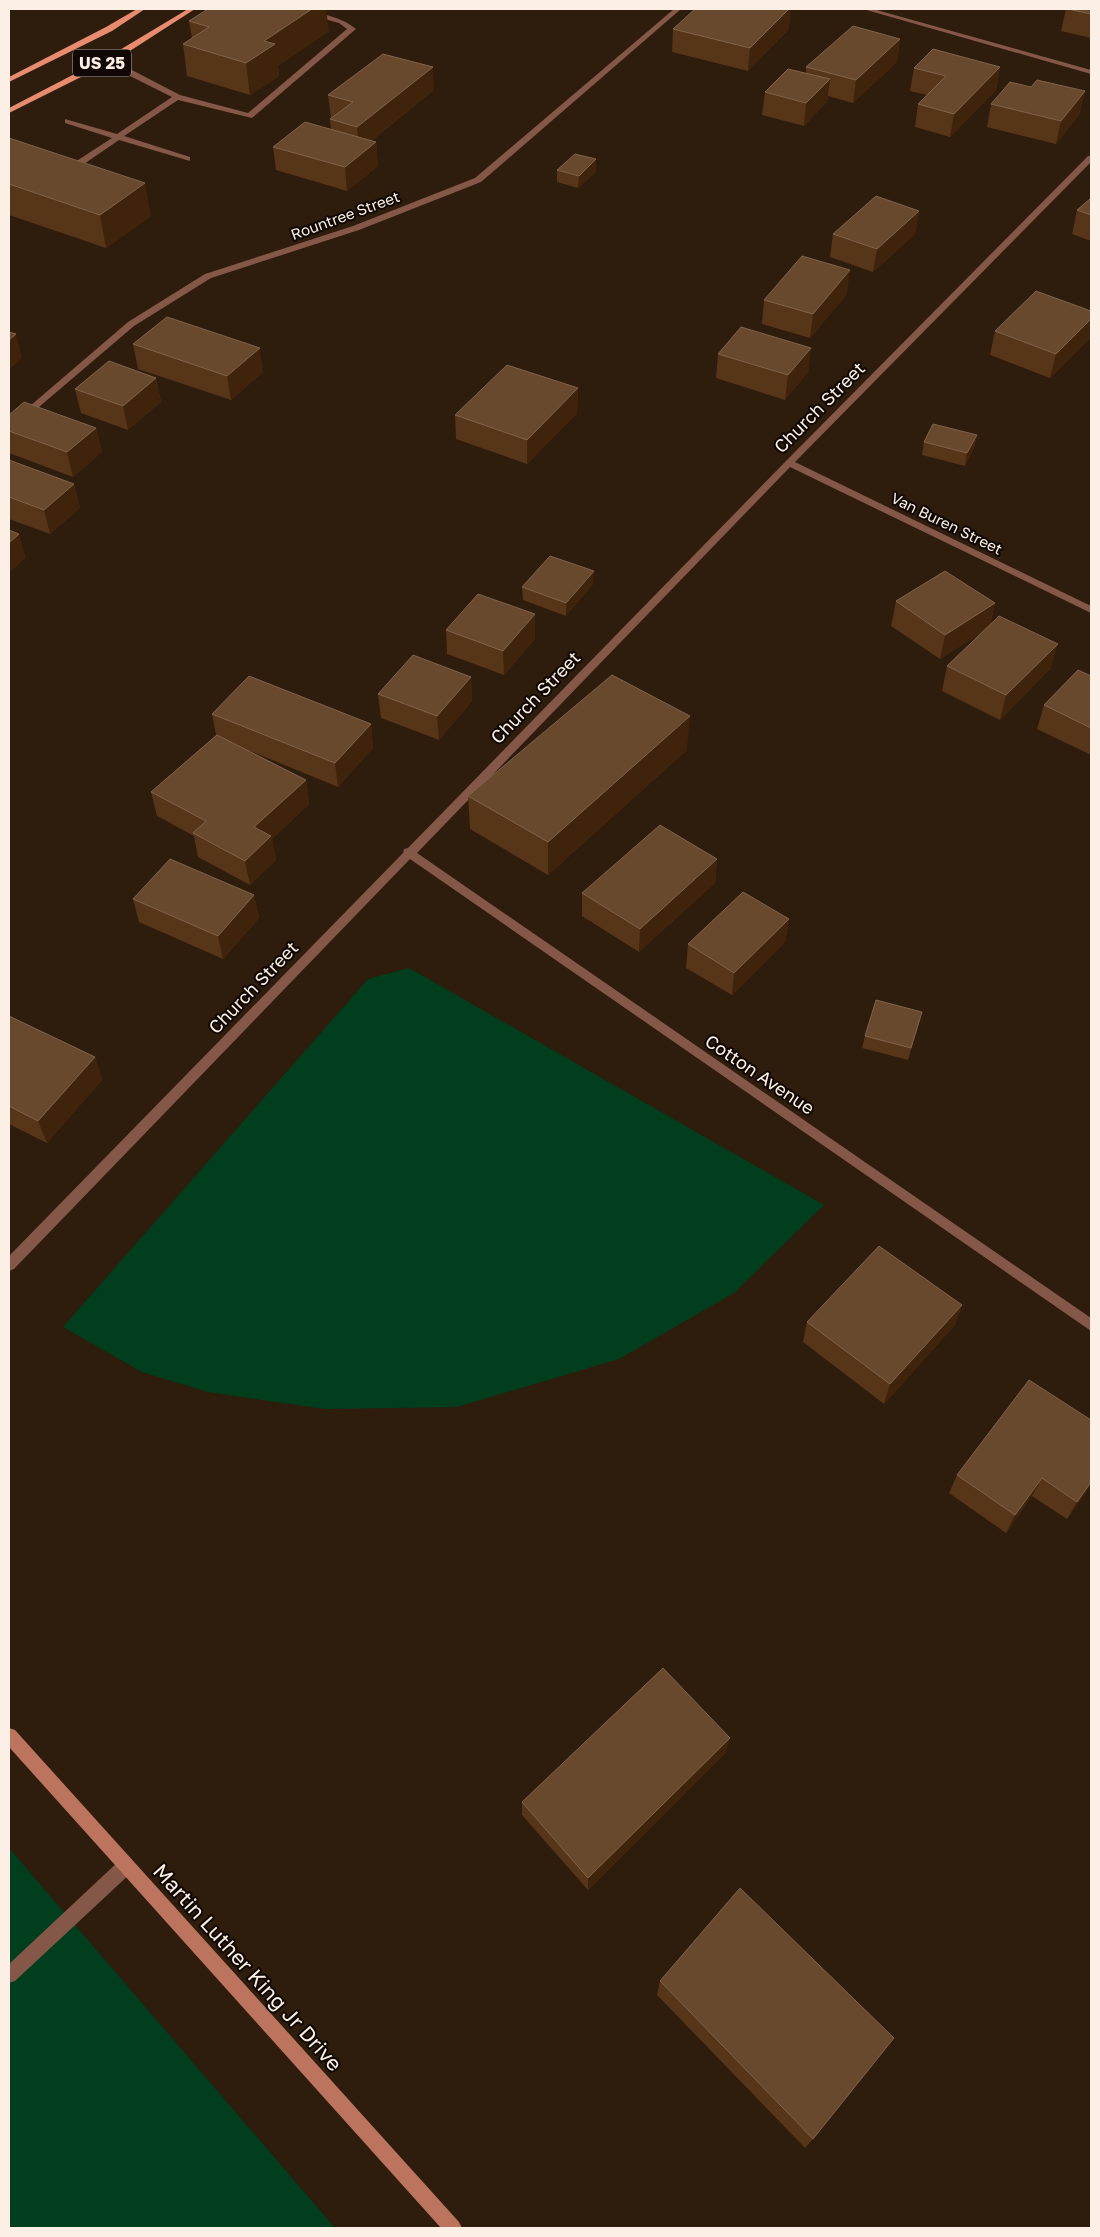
<svg xmlns="http://www.w3.org/2000/svg" width="1100" height="2237" viewBox="0 0 1100 2237" font-family="'Golos Text',sans-serif">
	<style>
		.green { fill: #013e1d }
		.lines { fill: none; stroke-linecap: round; stroke-linejoin: round }
		.lane { fill: #845748; fill-rule: evenodd }
		.street { fill: #845748; fill-rule: evenodd }
		.secondary { fill: #bc745e; fill-rule: evenodd }
		.primary { fill: #e88b6e; fill-rule: evenodd }
		.wall { fill: #563518 }
		.shaded-wall { fill: #3f230a }
		.building { fill: #68492e; stroke: #7f634b }
		.labels { text-anchor: middle; dominant-baseline: central; stroke-width: 4; stroke-linejoin: round; paint-order: stroke }
		.far-street-label { font-size: 15px; fill: #fcefe6; stroke: #100804 }
		.shield { fill: #100804; stroke: #b5aaa2; stroke-width: 1 }
		.shield-label { font-size: 16px; font-weight: bold; fill: #fcefe6 }
		.street-label { font-size: 18px; fill: #fcefe6; stroke: #100804 }
		.near-street-label { font-size: 21px; fill: #fcefe6; stroke: #100804 }
	</style>
	<rect width="100%" height="100%" fill="#2e1c0d"/>
	<path class="green" d="M 409,968 L 824,1205 L 734,1293 L 619,1359 L 457,1407 L 325,1409 L 208,1392 L 142,1372 L 63,1327 L 368,979 Z
		M 9,1848 L 335,2228 L 9,2228 Z"/>
	<g class="lines">
		<path class="lane" d="M 288,9 C 306,9 342,16 356,29 L 252,118 L 178,100 L 124,136 L 190,157 L 190,161 L 119,140 L 81,166 L 75,166 L 75,162 L 112,138 L 65,123 L 65,119 L 117,134 L 172,97 L 124,73 L 101,64 L 101,60 L 130,69 L 180,95 L 248,113 L 347,29 L 339,23 Z
			M 126,1858 L 132,1860 L 134,1866 L 132,1872 L 15,1981 L 9,1983 L 9,1964 L 120,1860 Z"/>
		<path class="street" d="M 674,9 L 681,9 L 481,182 L 359,230 L 211,278 L 134,326 L 12,430 L 9,431 L 9,424 L 128,322 L 205,274 L 353,226 L 475,178 Z
			M 863,9 L 873,9 L 1091,70 L 1091,74 Z
			M 1088,156 L 1091,156 L 1091,162 L 795,462 L 1091,606 L 1091,613 L 790,467 L 417,853 L 1091,1318 L 1091,1331 L 410,859 L 14,1269 L 9,1271 L 9,1256 L 403,853 L 404,849 L 408,848 L 786,461 Z"/>
		<path class="secondary" d="M 9,1728 L 15,1730 L 459,2222 L 462,2228 L 441,2228 L 9,1747 Z"/>
		<path class="primary" d="M 137,9 L 145,9 L 112,31 L 9,82 L 9,77 L 106,27 Z
			M 188,9 L 195,9 L 119,58 L 9,113 L 9,108 L 113,54 Z"/>
	</g>
	<path class="wall" d="M 1066,9 L 1091,9 L 1091,38 L 1061,31 Z
		M 189,21 L 329,31 L 278,66 L 279,76 L 250,95 L 187,76 L 183,44 L 192,38 Z
		M 673,29 L 789,29 L 748,71 L 672,52 Z
		M 900,39 L 897,62 L 853,103 L 828,96 L 827,102 L 804,126 L 762,115 L 765,92 L 806,73 L 806,67 Z
		M 1000,67 L 996,90 L 950,137 L 915,127 L 918,104 L 927,95 L 910,91 L 914,68 Z
		M 1031,87 L 1085,91 L 1079,115 L 1056,144 L 987,127 L 991,104 Z
		M 434,90 L 371,141 L 376,142 L 378,166 L 347,191 L 276,170 L 273,147 L 331,129 L 330,119 L 331,118 L 328,95 Z
		M 9,138 L 151,216 L 106,248 L 9,215 Z
		M 596,159 L 596,172 L 578,188 L 557,182 L 557,170 Z
		M 1091,198 L 1091,241 L 1072,234 L 1077,210 Z
		M 919,211 L 915,234 L 873,272 L 830,257 L 833,234 Z
		M 847,294 L 810,338 L 762,324 L 764,300 Z
		M 995,331 L 1091,337 L 1050,378 L 990,355 Z
		M 133,344 L 263,372 L 231,400 L 138,369 Z
		M 811,348 L 808,372 L 785,400 L 716,378 L 718,354 Z
		M 156,378 L 161,402 L 128,430 L 81,413 L 75,389 Z
		M 578,388 L 577,413 L 527,464 L 456,439 L 455,415 Z
		M 9,415 L 96,428 L 102,452 L 73,477 L 9,453 Z
		M 977,435 L 974,448 L 965,466 L 922,455 L 924,442 Z
		M 9,460 L 74,484 L 80,508 L 50,534 L 9,519 Z
		M 593,584 L 566,616 L 523,600 L 522,587 Z
		M 896,601 L 995,603 L 990,626 L 1051,668 L 1000,720 L 942,691 L 947,666 L 984,631 L 940,659 L 891,626 Z
		M 535,614 L 535,639 L 504,675 L 447,654 L 446,630 Z
		M 1091,676 L 1091,755 L 1037,729 L 1044,705 Z
		M 471,677 L 472,701 L 439,740 L 381,718 L 378,694 Z
		M 212,714 L 371,724 L 373,748 L 338,787 L 248,750 L 306,780 L 309,804 L 272,839 L 276,860 L 250,885 L 198,857 L 194,836 L 157,816 L 151,792 L 216,735 Z
		M 687,750 L 548,875 L 470,829 L 468,796 Z
		M 717,859 L 715,883 L 639,952 L 582,916 L 582,893 Z
		M 254,895 L 259,918 L 223,959 L 139,922 L 133,899 Z
		M 789,919 L 785,942 L 732,995 L 686,968 L 688,944 Z
		M 922,1012 L 908,1060 L 862,1048 L 865,1036 Z
		M 9,1016 L 95,1057 L 102,1080 L 47,1143 L 9,1124 Z
		M 962,1305 L 955,1325 L 884,1404 L 803,1342 L 807,1322 Z
		M 1091,1420 L 1091,1485 L 1067,1519 L 1032,1496 L 1006,1533 L 949,1493 L 957,1475 Z
		M 726,1752 L 588,1890 L 522,1815 L 522,1802 Z
		M 660,1981 L 813,2139 L 805,2148 L 657,1995 Z"/>
	<path class="shaded-wall" d="M 312,9 L 326,9 L 329,31 L 278,66 L 279,76 L 250,95 L 246,63 L 264,41 Z
		M 789,9 L 791,9 L 789,29 L 748,71 L 750,48 Z
		M 900,39 L 897,62 L 853,103 L 856,80 Z
		M 433,67 L 434,90 L 359,150 L 357,127 Z
		M 1000,67 L 996,90 L 950,137 L 954,114 Z
		M 830,79 L 827,102 L 804,126 L 806,103 Z
		M 1085,91 L 1079,115 L 1056,144 L 1061,121 Z
		M 376,142 L 378,166 L 347,191 L 345,167 Z
		M 596,159 L 596,172 L 578,188 L 579,176 Z
		M 145,183 L 151,216 L 106,248 L 100,215 Z
		M 919,211 L 915,234 L 873,272 L 877,249 Z
		M 850,270 L 847,294 L 810,338 L 813,314 Z
		M 1091,319 L 1091,337 L 1050,378 L 1056,354 Z
		M 16,334 L 22,358 L 9,370 L 9,340 Z
		M 260,348 L 263,372 L 231,400 L 227,376 Z
		M 811,348 L 808,372 L 785,400 L 788,375 Z
		M 156,378 L 161,402 L 128,430 L 123,406 Z
		M 578,388 L 577,413 L 527,464 L 527,440 Z
		M 96,428 L 102,452 L 73,477 L 67,452 Z
		M 977,435 L 974,448 L 965,466 L 967,453 Z
		M 74,484 L 80,508 L 50,534 L 44,510 Z
		M 19,534 L 26,558 L 9,573 L 9,543 Z
		M 594,571 L 593,584 L 566,616 L 566,603 Z
		M 995,603 L 989,628 L 940,659 L 945,635 Z
		M 535,614 L 535,639 L 504,675 L 503,651 Z
		M 1058,644 L 1051,668 L 1000,720 L 1006,695 Z
		M 471,677 L 472,701 L 439,740 L 437,716 Z
		M 690,716 L 687,750 L 548,875 L 548,842 Z
		M 371,724 L 373,748 L 338,787 L 335,763 Z
		M 306,780 L 309,804 L 272,839 L 276,860 L 250,885 L 245,861 L 254,827 Z
		M 717,859 L 715,883 L 639,952 L 640,929 Z
		M 254,895 L 259,918 L 223,959 L 218,936 Z
		M 789,919 L 785,942 L 732,995 L 734,973 Z
		M 95,1057 L 102,1080 L 47,1143 L 38,1121 Z
		M 962,1305 L 955,1325 L 884,1404 L 890,1384 Z
		M 1042,1478 L 1032,1496 L 1006,1533 L 1015,1515 Z
		M 1091,1482 L 1091,1485 L 1067,1519 L 1077,1502 Z
		M 730,1738 L 726,1752 L 588,1890 L 588,1878 Z"/>
	<path class="building" d="M 208,9 L 312,9 L 264,41 L 275,44 L 246,63 L 183,44 L 209,27 L 189,21 Z
		M 695,9 L 789,9 L 750,48 L 673,29 Z
		M 1068,9 L 1091,9 L 1091,14 Z
		M 853,26 L 900,39 L 856,80 L 806,67 Z
		M 933,49 L 1000,67 L 954,114 L 918,104 L 946,76 L 914,68 Z
		M 383,54 L 433,67 L 357,127 L 330,119 L 353,102 L 328,95 Z
		M 788,69 L 830,79 L 806,103 L 765,92 Z
		M 1037,80 L 1085,91 L 1061,121 L 991,104 L 1010,82 L 1031,87 Z
		M 305,122 L 376,142 L 345,167 L 273,147 Z
		M 9,138 L 145,183 L 100,215 L 9,184 Z
		M 575,154 L 596,159 L 579,176 L 557,170 Z
		M 876,196 L 919,211 L 877,249 L 833,234 Z
		M 1091,198 L 1091,215 L 1077,210 Z
		M 802,256 L 850,270 L 813,314 L 764,300 Z
		M 1036,291 L 1091,311 L 1091,319 L 1056,354 L 995,331 Z
		M 167,317 L 260,348 L 227,376 L 133,344 Z
		M 741,327 L 811,348 L 788,375 L 718,354 Z
		M 9,332 L 16,334 L 9,340 Z
		M 109,361 L 156,378 L 123,406 L 75,389 Z
		M 507,365 L 578,388 L 527,440 L 455,415 Z
		M 24,402 L 96,428 L 67,452 L 9,431 L 9,415 Z
		M 933,424 L 977,435 L 967,453 L 924,442 Z
		M 9,460 L 74,484 L 44,510 L 9,497 Z
		M 9,530 L 19,534 L 9,543 Z
		M 550,556 L 594,571 L 566,603 L 522,587 Z
		M 945,571 L 995,603 L 945,635 L 896,601 Z
		M 478,594 L 535,614 L 503,651 L 446,630 Z
		M 999,616 L 1058,644 L 1006,695 L 947,666 Z
		M 413,655 L 471,677 L 437,716 L 378,694 Z
		M 1078,670 L 1091,676 L 1091,728 L 1044,705 Z
		M 612,675 L 690,716 L 548,842 L 468,796 Z
		M 249,676 L 371,724 L 335,763 L 212,714 Z
		M 217,735 L 306,780 L 254,827 L 271,836 L 245,861 L 193,833 L 206,821 L 151,792 Z
		M 660,825 L 717,859 L 640,929 L 582,893 Z
		M 170,859 L 254,895 L 218,936 L 133,899 Z
		M 743,892 L 789,919 L 734,973 L 688,944 Z
		M 876,1000 L 922,1012 L 911,1048 L 865,1036 Z
		M 9,1016 L 95,1057 L 38,1121 L 9,1106 Z
		M 879,1246 L 962,1305 L 890,1384 L 807,1322 Z
		M 1029,1380 L 1091,1420 L 1091,1482 L 1077,1502 L 1042,1478 L 1015,1515 L 957,1475 Z
		M 663,1668 L 730,1738 L 588,1878 L 522,1802 Z
		M 740,1888 L 894,2038 L 813,2139 L 660,1981 Z"/>
	<g class="labels">
		<g class="far-street-label">
			<text transform="translate(345 215) rotate(-20)">Rountree Street</text>
			<text transform="translate(947 523) rotate(26)">Van Buren Street</text>
		</g>
		<rect class="shield" x="73" y="49.5" width="58" height="27" rx="4"/>
		<g class="shield-label">
			<text x="102" y="63">US 25</text>
		</g>
		<g class="street-label">
			<text transform="translate(819 407) rotate(-45)">Church Street</text>
			<text transform="translate(535 697) rotate(-46)">Church Street</text>
			<text transform="translate(253 987) rotate(-46)">Church Street</text>
			<text transform="translate(760 1074) rotate(34)">Cotton Avenue</text>
		</g>
		<g class="near-street-label">
			<text transform="translate(248 1967) rotate(48)">Martin Luther King Jr Drive</text>
		</g>
	</g>
	<rect width="1100" height="2237" fill="none" stroke="#fcefe6" stroke-width="20"/>
</svg>
